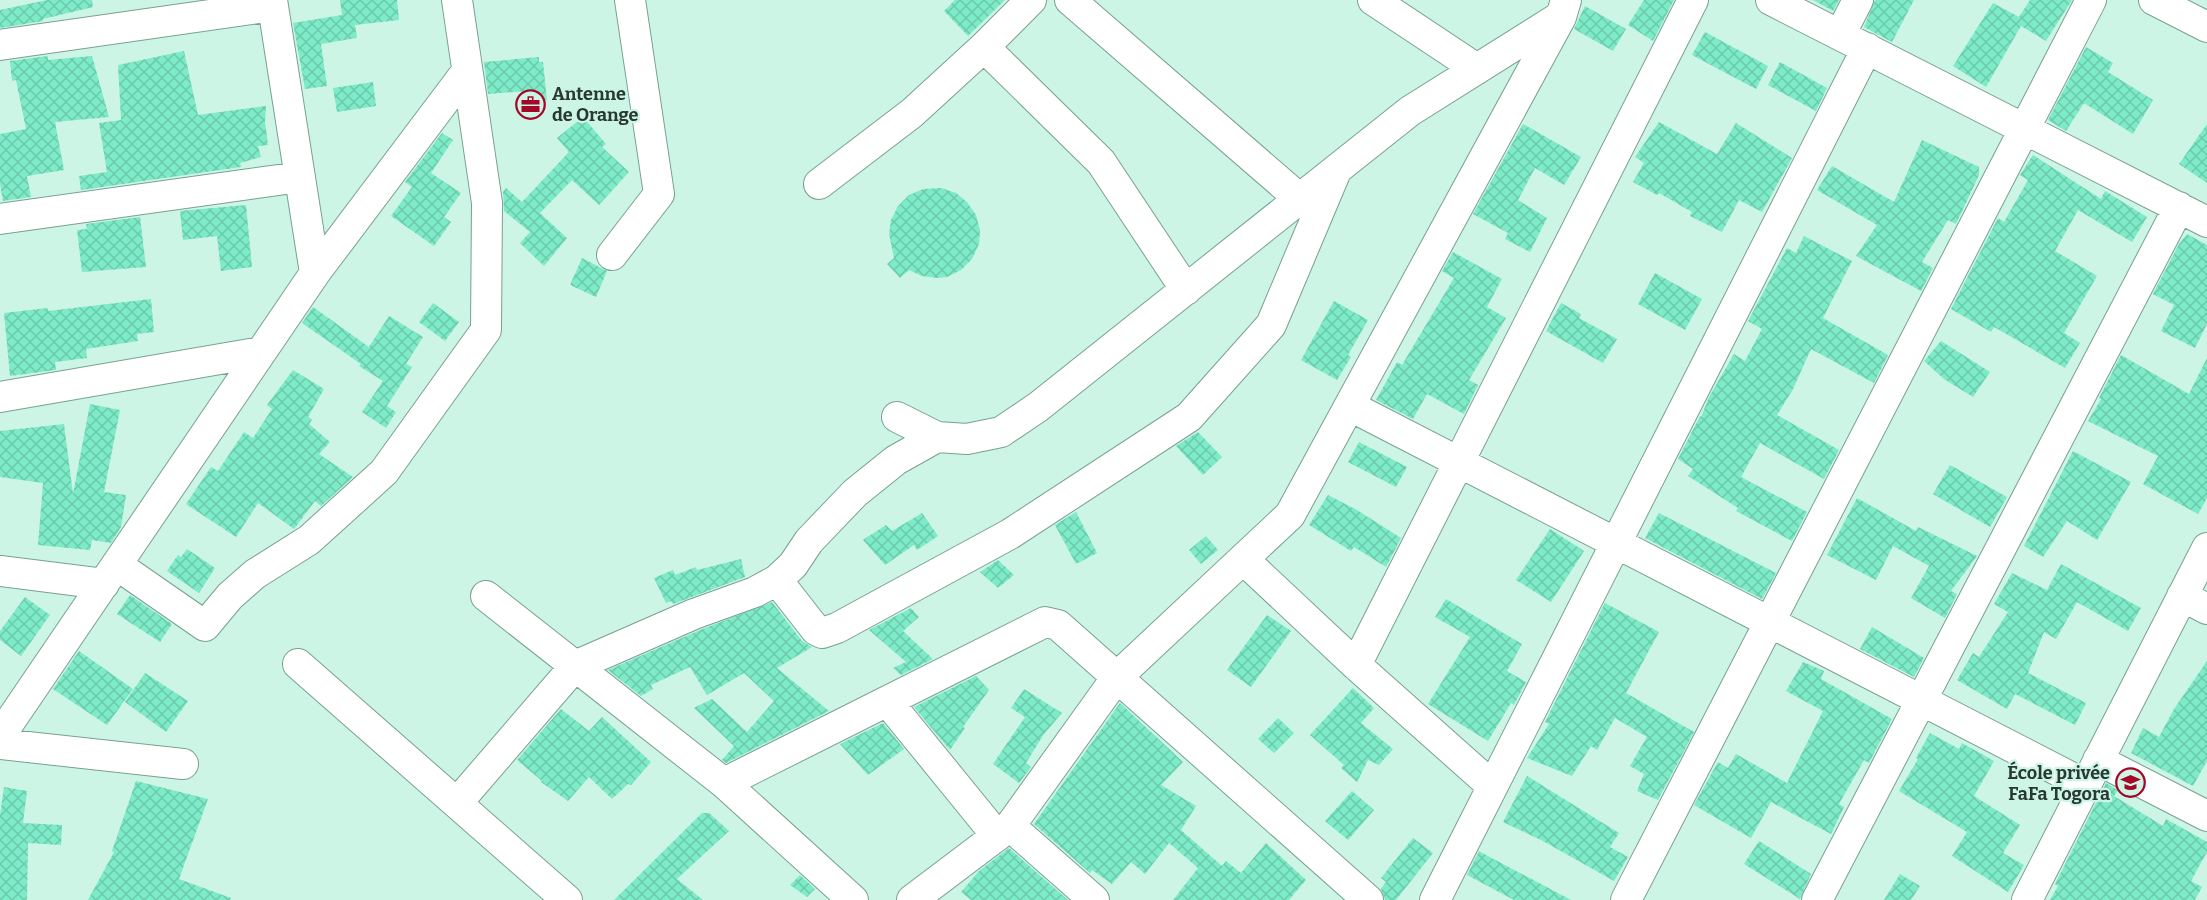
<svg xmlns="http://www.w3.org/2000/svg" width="2207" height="900" viewBox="0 0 2207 900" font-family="Bitter,serif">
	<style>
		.building { fill: url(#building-cross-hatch) }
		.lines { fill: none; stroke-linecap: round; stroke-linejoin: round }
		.minor-casing { stroke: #7aa092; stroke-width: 32 }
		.minor { stroke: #fff; stroke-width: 30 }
		.labels { text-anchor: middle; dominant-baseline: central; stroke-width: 4.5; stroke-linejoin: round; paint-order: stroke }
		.poi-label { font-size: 18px; font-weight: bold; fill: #283832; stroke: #ccf5e6; text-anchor: start }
	</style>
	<defs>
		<pattern id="building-cross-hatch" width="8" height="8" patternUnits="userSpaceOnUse" patternTransform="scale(1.5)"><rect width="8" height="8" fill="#7debc8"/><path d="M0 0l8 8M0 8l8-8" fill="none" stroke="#6ccaac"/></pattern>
	</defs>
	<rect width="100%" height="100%" fill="#ccf5e6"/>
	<path class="building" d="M 47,0 L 92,0 L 93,7 L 43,19 L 43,21 L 0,28 L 0,10 Z
		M 340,0 L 397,0 L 399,20 L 355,25 L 357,38 L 321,44 L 327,86 L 305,89 L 293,23 L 342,15 Z
		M 955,0 L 1005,0 L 968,36 L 944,11 Z
		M 1644,0 L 1674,0 L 1653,41 L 1628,25 Z
		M 1813,0 L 1839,0 L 1833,11 Z
		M 1875,0 L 1914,0 L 1892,42 L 1864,27 Z
		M 2030,0 L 2072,0 L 2046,41 L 2021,26 L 1986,87 L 1953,66 L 1993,3 L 2019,17 Z
		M 1585,6 L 1626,29 L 1613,51 L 1574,29 Z
		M 1705,32 L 1768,66 L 1756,89 L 1692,55 Z
		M 2086,47 L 2113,63 L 2108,72 L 2153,100 L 2133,134 L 2084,103 L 2066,131 L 2048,120 Z
		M 184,51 L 198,115 L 266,106 L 265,122 L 268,145 L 258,146 L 261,157 L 240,163 L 241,167 L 81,190 L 79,176 L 107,172 L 99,123 L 121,120 L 118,65 Z
		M 48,56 L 48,60 L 92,56 L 109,117 L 55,122 L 64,170 L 27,176 L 31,197 L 3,201 L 0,184 L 0,134 L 26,129 L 16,80 L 12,81 L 10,61 Z
		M 539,57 L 539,62 L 543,62 L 547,100 L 526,103 L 525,91 L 488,94 L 484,62 Z
		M 1780,62 L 1827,88 L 1816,111 L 1768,85 Z
		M 373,82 L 376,106 L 337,112 L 333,88 Z
		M 583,117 L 606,144 L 602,147 L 629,172 L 599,205 L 572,180 L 540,213 L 567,238 L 544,266 L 520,243 L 530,232 L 504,211 L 503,192 L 506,188 L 522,202 L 569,152 L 557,138 Z
		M 1659,122 L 1717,154 L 1736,123 L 1792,158 L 1762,212 L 1739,200 L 1722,232 L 1690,216 L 1692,212 L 1659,193 L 1657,195 L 1633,182 L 1644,163 L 1635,157 Z
		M 1523,124 L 1581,157 L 1564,185 L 1535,168 L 1518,200 L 1547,218 L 1530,252 L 1505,239 L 1508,233 L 1473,214 Z
		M 2207,124 L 2207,183 L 2179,164 Z
		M 442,133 L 453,140 L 431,173 L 461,193 L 444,217 L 451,222 L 434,246 L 391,216 L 412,187 L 405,182 Z
		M 1922,140 L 1979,167 L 1979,175 L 1956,224 L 1948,220 L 1922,262 L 1933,268 L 1921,291 L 1856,256 L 1877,225 L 1817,190 L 1832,166 L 1894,202 Z
		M 2033,155 L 2101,199 L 2105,191 L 2147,217 L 2132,242 L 2078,210 L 2055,251 L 2097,276 L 2064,333 L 2080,343 L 2065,368 L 1994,327 L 1991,332 L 1951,309 L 1998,218 L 2004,222 L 2028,180 L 2020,175 Z
		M 941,188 L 956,193 L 967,202 L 976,215 L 980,230 L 979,244 L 972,259 L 961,270 L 947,277 L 937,278 L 922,276 L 909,270 L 900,278 L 887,264 L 894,258 L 889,234 L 891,220 L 898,206 L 909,195 L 923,189 Z
		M 246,205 L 252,267 L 221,271 L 217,236 L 183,240 L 180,211 Z
		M 140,217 L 146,267 L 82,272 L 77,230 L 87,229 L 86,224 Z
		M 2187,234 L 2207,245 L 2207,324 L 2195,348 L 2161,331 L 2174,305 L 2153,294 L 2179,244 Z
		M 1804,236 L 1852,261 L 1823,318 L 1888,355 L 1874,383 L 1811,349 L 1793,389 L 1777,415 L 1839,450 L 1825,477 L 1824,479 L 1760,443 L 1741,477 L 1807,512 L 1792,541 L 1736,511 L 1738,508 L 1688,476 L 1693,469 L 1678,459 L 1700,416 L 1701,417 L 1709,397 L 1734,354 L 1745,361 L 1762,329 L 1748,321 L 1787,248 L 1796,253 Z
		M 1453,252 L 1502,279 L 1487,307 L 1506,318 L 1469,380 L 1478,385 L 1464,414 L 1427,394 L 1413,419 L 1376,400 L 1397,362 L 1402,365 L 1454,278 L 1442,271 Z
		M 582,258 L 607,271 L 596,297 L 570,285 Z
		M 1655,273 L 1702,299 L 1685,330 L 1638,304 Z
		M 151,299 L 154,332 L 137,334 L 138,341 L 86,349 L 87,358 L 55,362 L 56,370 L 10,376 L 4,313 L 48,308 L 48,311 Z
		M 1334,301 L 1368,320 L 1348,355 L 1351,357 L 1337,380 L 1301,360 Z
		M 433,303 L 459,322 L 445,341 L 419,322 Z
		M 1561,303 L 1581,314 L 1579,318 L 1617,339 L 1603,363 L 1546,331 Z
		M 313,307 L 369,347 L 389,316 L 423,337 L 406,364 L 412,367 L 387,406 L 396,412 L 386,428 L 362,412 L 383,381 L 359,366 L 361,364 L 302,323 Z
		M 1941,341 L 1990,372 L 1973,397 L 1944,379 L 1924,361 Z
		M 2121,355 L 2189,394 L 2207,358 L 2207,498 L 2198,514 L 2143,484 L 2158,456 L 2088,421 L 2101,399 L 2099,398 Z
		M 293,370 L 324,389 L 308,417 L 312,420 L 309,424 L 330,442 L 319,454 L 353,477 L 321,506 L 315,501 L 294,529 L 258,503 L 236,537 L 186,504 L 211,467 L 218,471 L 244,432 L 253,438 L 272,409 L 267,405 Z
		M 90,404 L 120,410 L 104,492 L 126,495 L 121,527 L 111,543 L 92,540 L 90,550 L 38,545 L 43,483 L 0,477 L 0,431 L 64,424 L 73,494 Z
		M 1198,432 L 1222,457 L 1203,475 L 1176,446 Z
		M 1359,442 L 1407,467 L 1396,487 L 1348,462 Z
		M 2073,451 L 2131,482 L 2097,540 L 2067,521 L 2043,557 L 2024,546 Z
		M 1950,465 L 2007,497 L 1990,527 L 1933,494 Z
		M 1328,495 L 1357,510 L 1401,538 L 1386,567 L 1354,547 L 1351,551 L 1309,525 Z
		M 1857,498 L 1916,531 L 1918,527 L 1977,556 L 1951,591 L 1957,594 L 1945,618 L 1911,598 L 1929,566 L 1893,546 L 1876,580 L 1827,555 Z
		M 1076,512 L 1097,553 L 1076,564 L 1055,525 Z
		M 922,513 L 938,536 L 917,550 L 914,545 L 885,565 L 863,540 L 886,525 L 892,531 Z
		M 1659,513 L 1776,573 L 1762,599 L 1645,538 Z
		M 1550,529 L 1584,551 L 1551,602 L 1516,580 Z
		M 1206,536 L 1218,550 L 1201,564 L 1189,550 Z
		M 187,549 L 215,568 L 199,593 L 167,571 L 178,555 L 181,557 Z
		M 741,559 L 745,577 L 673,604 L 671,601 L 666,603 L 654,578 L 673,570 L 675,575 L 696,567 L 697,570 Z
		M 998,560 L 1014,575 L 998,588 L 980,572 Z
		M 2061,564 L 2141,608 L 2128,631 L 2077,602 L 2056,639 L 2044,632 L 2028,673 L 2086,703 L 2075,725 L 2015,694 L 2007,709 L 1957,680 L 1973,653 L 1979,657 L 2008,612 L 1994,604 L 2012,573 L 2047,590 Z
		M 130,595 L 172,624 L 160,642 L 117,614 Z
		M 25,597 L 50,615 L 21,656 L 0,640 L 0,631 Z
		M 1446,599 L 1522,644 L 1507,671 L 1526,682 L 1514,705 L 1511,703 L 1488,741 L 1428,704 L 1470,637 L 1435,617 Z
		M 772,602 L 802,641 L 812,647 L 777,668 L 829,711 L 726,763 L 722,760 L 734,746 L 694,708 L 712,699 L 747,732 L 774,701 L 744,673 L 707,695 L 690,667 L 651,685 L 653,689 L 641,696 L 608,670 L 700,630 Z
		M 1605,603 L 1659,632 L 1626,693 L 1694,732 L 1658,800 L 1637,791 L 1644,774 L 1630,766 L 1647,737 L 1615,718 L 1597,750 L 1591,746 L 1572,776 L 1527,758 L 1549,724 L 1545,722 Z
		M 911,608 L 919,617 L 903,631 L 933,659 L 901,675 L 893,668 L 906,662 L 869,630 Z
		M 1267,615 L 1291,631 L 1251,687 L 1227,670 Z
		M 1872,627 L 1924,658 L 1914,677 L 1860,649 Z
		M 79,651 L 133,689 L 107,725 L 53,689 Z
		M 2207,661 L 2207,761 L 2193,786 L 2131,753 L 2143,728 L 2159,737 L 2174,709 Z
		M 1803,662 L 1824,671 L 1821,679 L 1892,719 L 1869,763 L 1864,760 L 1839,804 L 1844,807 L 1831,834 L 1771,802 L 1751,838 L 1694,805 L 1718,762 L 1728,768 L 1736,754 L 1787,783 L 1823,711 L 1786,691 Z
		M 145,673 L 188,701 L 166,732 L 125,702 Z
		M 976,676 L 989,690 L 963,727 L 965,728 L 950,750 L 914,707 Z
		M 1353,688 L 1374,708 L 1361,723 L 1393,749 L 1379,765 L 1368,760 L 1357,782 L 1341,768 L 1344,765 L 1310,735 Z
		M 1024,689 L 1062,713 L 1044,734 L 1026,763 L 1031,767 L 1019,783 L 993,764 L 1025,717 L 1011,708 Z
		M 1120,703 L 1183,762 L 1161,785 L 1196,806 L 1181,830 L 1222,866 L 1226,861 L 1241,873 L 1266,843 L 1306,880 L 1289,900 L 1173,900 L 1198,868 L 1169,843 L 1145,874 L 1131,862 L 1112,884 L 1092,870 L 1090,873 L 1034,824 Z
		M 561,709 L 589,731 L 602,717 L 651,762 L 631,785 L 628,784 L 612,799 L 589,777 L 568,801 L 541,782 L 542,781 L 517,760 Z
		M 1278,718 L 1294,733 L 1274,753 L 1258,739 Z
		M 883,723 L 904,749 L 868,775 L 840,744 Z
		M 1930,733 L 1959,749 L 1962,743 L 1994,761 L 1974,796 L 2020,825 L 2003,853 L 2024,865 L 2008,892 L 1952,856 L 1967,832 L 1899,791 L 1918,759 L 1916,758 Z
		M 1527,776 L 1619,833 L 1610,847 L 1628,857 L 1614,881 L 1543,841 L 1503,822 Z
		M 136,781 L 208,799 L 179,879 L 231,898 L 230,900 L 88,900 L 114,852 L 112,851 Z
		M 2106,783 L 2118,790 L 2114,796 L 2163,826 L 2166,819 L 2207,842 L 2207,852 L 2191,881 L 2202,887 L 2195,900 L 2050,900 L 2058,886 L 2055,884 Z
		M 4,787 L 27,791 L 23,823 L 62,825 L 61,845 L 28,843 L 27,900 L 0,900 L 0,815 Z
		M 1352,791 L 1374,810 L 1348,840 L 1325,821 Z
		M 702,813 L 709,813 L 729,831 L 677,879 L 703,900 L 614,900 Z
		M 1413,838 L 1433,853 L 1396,900 L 1385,900 L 1381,889 L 1386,882 L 1381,878 Z
		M 1759,841 L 1811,874 L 1800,899 L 1744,864 Z
		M 1009,848 L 1068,900 L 971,900 L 961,892 L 979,871 Z
		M 1479,851 L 1486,855 L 1571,900 L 1514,900 L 1467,875 Z
		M 1900,874 L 1920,886 L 1911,900 L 1884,900 Z
		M 800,875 L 815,889 L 807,897 L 790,885 Z"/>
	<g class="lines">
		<defs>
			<path id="minor" d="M 272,0 L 315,273
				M 1070,0 L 1300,199
				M 1373,0 L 1477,69
				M 1771,0 L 2207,222
				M 2154,0 L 2207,27
				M 1840,35 L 1858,0
				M 0,45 L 273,6
				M 984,47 L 1101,162 L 1186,290
				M 819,184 L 912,113 L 984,47 L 1031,0
				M 0,219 L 300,177
				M 612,255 L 659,194 L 630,0
				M 0,397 L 261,352
				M 1350,406 L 2086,785
				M 897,417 L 937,437 L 967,439 L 1001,432 L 1038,407 L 1410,111 L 1558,18
				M 1243,559 L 1356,665 L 1491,785
				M 117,565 L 205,626 L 230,596 L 255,574 L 309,540 L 384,472 L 486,330 L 487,203 L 457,0
				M 0,571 L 104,584
				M 777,580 L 816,630 L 822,633 L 837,628 L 1010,534 L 1189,417 L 1271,325 L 1336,171
				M 486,596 L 724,783 L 853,900
				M 2182,596 L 2207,609
				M 298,664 L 567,900
				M 1356,665 L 1693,0
				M 888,702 L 997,836
				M 0,736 L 315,273 L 467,71
				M 0,744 L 183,764
				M 2098,760 L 2207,816
				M 724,783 L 1045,622 L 1058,625 L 1368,900
				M 457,803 L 575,666 L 694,614 L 755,592 L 777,580 L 793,565 L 809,541 L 855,493 L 896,460 L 937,437
				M 1010,826 L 1094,900
				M 912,900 L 1010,826 L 1117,677 L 1290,515 L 1561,17 L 1566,0
				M 1435,900 L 1867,48
				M 1626,900 L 2091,0
				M 1817,900 L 2179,207
				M 2027,900 L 2207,548"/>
		</defs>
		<use href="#minor" class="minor-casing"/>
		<use href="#minor" class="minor"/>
	</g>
	<defs>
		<symbol id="office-ring" viewBox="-11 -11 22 22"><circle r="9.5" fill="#ccf5e6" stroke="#a40727" stroke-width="1.5"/><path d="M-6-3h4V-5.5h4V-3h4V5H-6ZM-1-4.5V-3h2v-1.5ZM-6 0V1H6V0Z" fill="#a40727"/></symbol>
		<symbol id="school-ring" viewBox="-11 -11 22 22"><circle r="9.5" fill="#ccf5e6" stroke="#a40727" stroke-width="1.5"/><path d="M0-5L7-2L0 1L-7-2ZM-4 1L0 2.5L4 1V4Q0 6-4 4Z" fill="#a40727"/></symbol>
	</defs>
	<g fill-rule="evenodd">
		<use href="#office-ring" x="514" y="88" width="33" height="33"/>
		<use href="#school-ring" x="2114" y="766" width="33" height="33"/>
	</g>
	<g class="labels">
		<g class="poi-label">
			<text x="552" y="94">Antenne<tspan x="552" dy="21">de Orange</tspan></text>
			<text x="2110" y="773" text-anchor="end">École privée<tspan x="2110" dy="21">FaFa Togora</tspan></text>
		</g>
	</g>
</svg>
